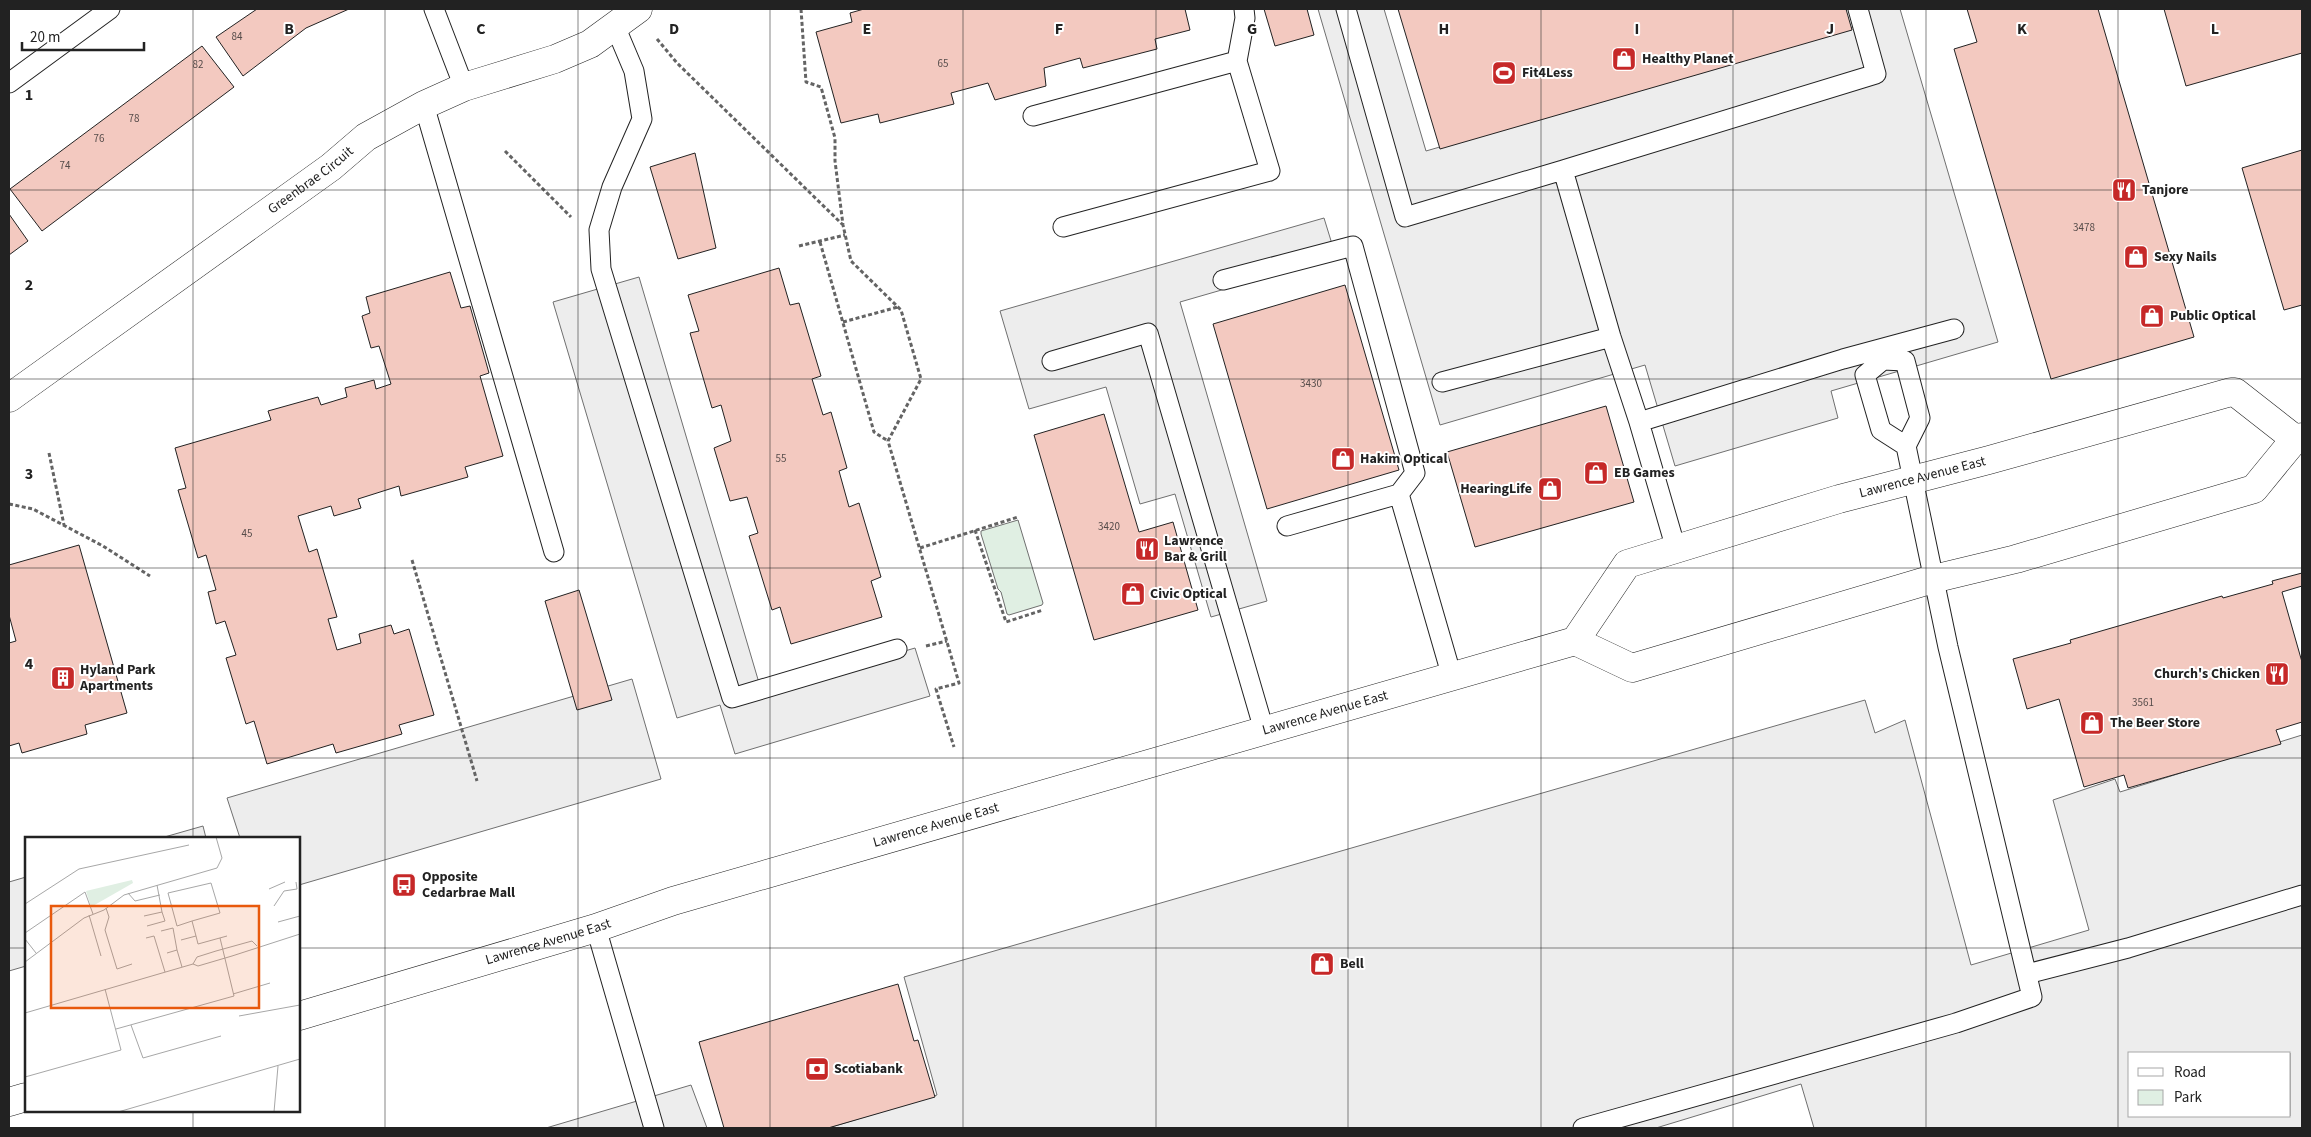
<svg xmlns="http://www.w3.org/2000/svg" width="2311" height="1137" viewBox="0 0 2311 1137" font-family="'Source Sans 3',sans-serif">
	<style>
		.green { fill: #e0efe3; stroke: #6f6f6f }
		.parking { fill: #ededed; stroke: #6f6f6f; fill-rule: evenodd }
		.building { fill: #f3c9c0; stroke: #222 }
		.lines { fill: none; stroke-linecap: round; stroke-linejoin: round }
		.service-casing { stroke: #222; stroke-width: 21 }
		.tertiary-casing { stroke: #222; stroke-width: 29 }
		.secondary-casing { stroke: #222; stroke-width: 29 }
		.path { stroke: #646464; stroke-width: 3; stroke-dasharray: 4 2.5; stroke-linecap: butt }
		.service { stroke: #fff; stroke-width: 19 }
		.tertiary { stroke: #fff; stroke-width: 28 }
		.secondary { stroke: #fff; stroke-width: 28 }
		.grid { fill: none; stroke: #222; stroke-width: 1; stroke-opacity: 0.55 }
		.labels { text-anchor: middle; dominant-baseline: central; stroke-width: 4; stroke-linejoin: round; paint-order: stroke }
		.number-label { font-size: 11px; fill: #564c4a }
		.poi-label { font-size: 14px; font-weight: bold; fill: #222; stroke: #fff; text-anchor: start }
		.street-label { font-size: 14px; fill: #222; stroke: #fff }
		.inset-road { fill: none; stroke: #a7a7a7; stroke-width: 1 }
		.view { fill: #e8590c; fill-opacity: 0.15; stroke: #e8590c; stroke-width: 2.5 }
		.inset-edge { fill: none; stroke: #222; stroke-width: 2.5 }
		.grid-label { font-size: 16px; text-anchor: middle; font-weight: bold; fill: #222; stroke: #fff; stroke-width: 4; stroke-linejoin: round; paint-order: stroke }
	</style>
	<rect width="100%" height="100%" fill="#fff"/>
	<path class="green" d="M 1018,520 L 1043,603 L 1042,605 L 1009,615 L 1007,614 L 1001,592 L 998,589 L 981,534 L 981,531 Z"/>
	<path class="parking" d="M 1318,9 L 1384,9 L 1426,151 L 1863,24 L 1859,9 L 1900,9 L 1998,342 L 1831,391 L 1838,418 L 1675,466 L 1645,365 L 1440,425 Z
		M 1324,218 L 1336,257 L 1180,302 L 1267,601 L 1211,617 L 1175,494 L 1140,504 L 1106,387 L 1029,409 L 1000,311 Z
		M 639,277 L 762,693 L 915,648 L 930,696 L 735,754 L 720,705 L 677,718 L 553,302 Z
		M 632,679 L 661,779 L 299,885 L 299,838 L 240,838 L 227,798 Z
		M 1865,700 L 1875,733 L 1905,720 L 1971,965 L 2089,930 L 2053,800 L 2115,779 L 2120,792 L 2302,735 L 2302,1128 L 1814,1128 L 1801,1084 L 1656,1128 L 828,1128 L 937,1095 L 904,977 ZM 2130,1053 L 2290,1053 L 2290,1116 L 2130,1116 Z
		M 203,826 L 206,838 L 161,838 Z
		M 26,877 L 26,966 L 9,971 L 9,882 Z
		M 691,1085 L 707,1128 L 546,1128 Z"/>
	<path class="building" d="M 257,9 L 349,9 L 306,28 L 243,76 L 216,37 Z
		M 864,9 L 1185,9 L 1190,30 L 1155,39 L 1157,49 L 1083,68 L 1080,58 L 1044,68 L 1046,86 L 995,100 L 988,83 L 951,93 L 954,104 L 880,123 L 878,114 L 841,123 L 816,32 L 852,22 L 850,13 Z
		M 1264,9 L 1307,9 L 1314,35 L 1275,46 Z
		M 1398,9 L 1846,9 L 1852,30 L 1440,149 Z
		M 1967,9 L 2098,9 L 2194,337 L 2051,379 L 1954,49 L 1977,42 Z
		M 2164,9 L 2302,9 L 2302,53 L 2186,86 Z
		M 202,46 L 234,87 L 42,231 L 10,189 Z
		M 2302,150 L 2302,305 L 2284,310 L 2242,168 Z
		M 695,153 L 716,248 L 678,259 L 650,167 Z
		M 9,214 L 28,241 L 9,255 Z
		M 779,268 L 790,305 L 799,303 L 821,376 L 812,379 L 823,415 L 831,412 L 847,468 L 839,471 L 849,507 L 859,503 L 881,577 L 871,581 L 882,617 L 791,644 L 780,607 L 772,610 L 749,536 L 758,533 L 747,497 L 730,501 L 714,448 L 731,441 L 721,405 L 712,408 L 690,333 L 699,331 L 688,295 Z
		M 450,272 L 461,308 L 470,306 L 489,373 L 480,376 L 503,456 L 465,467 L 468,477 L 401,496 L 399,486 L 358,499 L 361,508 L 334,516 L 331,506 L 298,516 L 309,552 L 317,549 L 337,617 L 328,619 L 337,650 L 361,643 L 359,634 L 391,625 L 394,634 L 409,629 L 434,715 L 399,725 L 402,734 L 336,753 L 333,744 L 267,764 L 254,721 L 246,724 L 226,658 L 236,655 L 225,621 L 216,624 L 208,592 L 216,590 L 206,555 L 198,558 L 178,490 L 186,488 L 175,448 L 271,420 L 268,411 L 318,397 L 321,405 L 347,397 L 345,388 L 374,380 L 376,389 L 391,384 L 379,346 L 371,348 L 362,316 L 370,313 L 366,297 Z
		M 1345,285 L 1399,470 L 1267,509 L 1213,324 Z
		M 1606,406 L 1634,502 L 1475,547 L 1447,452 Z
		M 1104,414 L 1139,532 L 1173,522 L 1198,610 L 1094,640 L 1034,435 Z
		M 79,545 L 127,713 L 85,725 L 87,734 L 22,753 L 19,743 L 9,746 L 9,643 L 16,641 L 9,615 L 9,565 Z
		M 2302,573 L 2302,586 L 2282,592 L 2302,662 L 2302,722 L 2276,730 L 2281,744 L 2128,788 L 2124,775 L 2084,787 L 2059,699 L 2027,709 L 2013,659 L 2071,643 L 2070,640 L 2222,596 L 2223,598 L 2273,584 L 2272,581 Z
		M 579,590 L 612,700 L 577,710 L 545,601 Z
		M 898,984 L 914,1041 L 918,1040 L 935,1097 L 828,1128 L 724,1128 L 699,1042 Z"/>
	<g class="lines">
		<defs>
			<path id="service" d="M 434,9 L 464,87
				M 1346,9 L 1405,217 L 1563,170
				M 1858,9 L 1876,74 L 1563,170 L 1611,337 L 1639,422 L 1843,359 L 1954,329
				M 615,26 L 634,71 L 642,119 L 612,187 L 599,230 L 601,269 L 732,698 L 897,649
				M 1237,61 L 1245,18 L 1244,9
				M 9,83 L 110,9
				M 424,105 L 554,552
				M 1033,116 L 1237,61 L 1270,171 L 1063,227
				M 1223,280 L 1353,246 L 1415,473 L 1399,494
				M 1052,361 L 1148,333 L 1264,730
				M 1442,382 L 1611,337
				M 1639,422 L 1676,549
				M 1287,526 L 1399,494 L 1452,677
				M 596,928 L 654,1128
				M 2027,974 L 2128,948 L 2302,895
				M 1583,1128 L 1956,1023 L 2032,997 L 1948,647 L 1906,446 L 1920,418 L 1905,361 L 1883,360 L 1865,375 L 1881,430 L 1906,446"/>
			<g id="tertiary">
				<path id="s1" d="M 9,398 L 331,167 L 366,137 L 424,105 L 464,87 L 555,59 L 590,44 L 638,9"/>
			</g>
			<g id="secondary">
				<path d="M 1575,641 L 1632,668 L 1933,579 L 2016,559 L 2254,489 L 2295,439 L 2302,437"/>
				<path id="s2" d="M 299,1016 L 596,928 L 673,901 L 1575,641 L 1627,564 L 1839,499 L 1989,460 L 2231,392 L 2235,392 L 2295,439"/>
				<path d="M 9,1102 L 26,1097"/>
			</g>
		</defs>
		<use href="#service" class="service-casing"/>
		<use href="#tertiary" class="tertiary-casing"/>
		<use href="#secondary" class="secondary-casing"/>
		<path class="path" d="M 801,9 L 806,82 L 821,87 L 835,138 L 835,161 L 843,225 L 851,261 L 901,310 L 921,379 L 888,441 L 959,683 L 936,689 L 954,747
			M 657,39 L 677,63 L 843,225
			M 505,151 L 571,217
			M 820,242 L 874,432 L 888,441
			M 799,246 L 845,235
			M 843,322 L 898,307
			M 49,453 L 64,525
			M 9,504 L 33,509 L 103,546 L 150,576
			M 975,530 L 1006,622 L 1043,610
			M 920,548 L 1018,517
			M 412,560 L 477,781
			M 926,646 L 947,641"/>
		<use href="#service" class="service"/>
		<use href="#tertiary" class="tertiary"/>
		<use href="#secondary" class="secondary"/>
	</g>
	<path class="grid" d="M 193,9 L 193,838M 385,9 L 385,1128M 578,9 L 578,1128M 770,9 L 770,1128M 963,9 L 963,1128M 1156,9 L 1156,1128M 1348,9 L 1348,1128M 1541,9 L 1541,1128M 1733,9 L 1733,1128M 1926,9 L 1926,1128M 2118,9 L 2118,1128M 9,190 L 2302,190M 9,379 L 2302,379M 9,568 L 2302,568M 9,758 L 2302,758M 9,948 L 26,948M 299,948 L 2302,948M 193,1111 L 193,1128"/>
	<defs>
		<symbol id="shop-square" viewBox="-11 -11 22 22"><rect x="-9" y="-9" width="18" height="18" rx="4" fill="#c62828" stroke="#fff"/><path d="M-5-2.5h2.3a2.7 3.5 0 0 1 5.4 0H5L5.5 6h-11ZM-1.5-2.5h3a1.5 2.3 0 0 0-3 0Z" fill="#fff"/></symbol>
		<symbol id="stadium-square" viewBox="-11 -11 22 22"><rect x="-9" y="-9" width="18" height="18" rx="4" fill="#c62828" stroke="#fff"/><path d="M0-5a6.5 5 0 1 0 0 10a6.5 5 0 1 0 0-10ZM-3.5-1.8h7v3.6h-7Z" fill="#fff"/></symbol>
		<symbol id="restaurant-square" viewBox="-11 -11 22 22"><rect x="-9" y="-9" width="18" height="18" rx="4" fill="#c62828" stroke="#fff"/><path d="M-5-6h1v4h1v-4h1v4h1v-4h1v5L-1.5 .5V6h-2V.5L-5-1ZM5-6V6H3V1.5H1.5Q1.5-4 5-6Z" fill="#fff"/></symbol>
		<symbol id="building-square" viewBox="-11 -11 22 22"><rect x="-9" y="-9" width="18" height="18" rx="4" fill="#c62828" stroke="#fff"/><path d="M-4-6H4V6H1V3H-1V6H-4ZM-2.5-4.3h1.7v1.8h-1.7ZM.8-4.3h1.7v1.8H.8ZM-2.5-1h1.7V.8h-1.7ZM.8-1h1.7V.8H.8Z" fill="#fff"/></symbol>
		<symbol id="bus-square" viewBox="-11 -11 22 22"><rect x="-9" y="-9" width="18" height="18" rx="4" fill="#c62828" stroke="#fff"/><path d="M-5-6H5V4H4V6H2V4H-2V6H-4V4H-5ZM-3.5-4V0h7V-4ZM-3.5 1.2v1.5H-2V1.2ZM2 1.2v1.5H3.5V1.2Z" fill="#fff"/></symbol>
		<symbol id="bank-square" viewBox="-11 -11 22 22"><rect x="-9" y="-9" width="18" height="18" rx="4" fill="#c62828" stroke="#fff"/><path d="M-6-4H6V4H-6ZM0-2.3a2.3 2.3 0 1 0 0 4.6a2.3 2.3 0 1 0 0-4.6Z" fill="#fff"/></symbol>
	</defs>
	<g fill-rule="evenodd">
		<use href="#shop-square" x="1610" y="45" width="28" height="28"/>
		<use href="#stadium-square" x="1490" y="59" width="28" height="28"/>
		<use href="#restaurant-square" x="2110" y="176" width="28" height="28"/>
		<use href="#shop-square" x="2122" y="243" width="28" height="28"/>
		<use href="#shop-square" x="2138" y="302" width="28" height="28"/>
		<use href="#shop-square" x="1329" y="445" width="28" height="28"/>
		<use href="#shop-square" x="1582" y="459" width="28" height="28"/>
		<use href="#shop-square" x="1536" y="475" width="28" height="28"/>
		<use href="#restaurant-square" x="1133" y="535" width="28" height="28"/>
		<use href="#shop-square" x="1119" y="580" width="28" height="28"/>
		<use href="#restaurant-square" x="2263" y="660" width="28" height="28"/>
		<use href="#building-square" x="49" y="664" width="28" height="28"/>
		<use href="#shop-square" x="2078" y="709" width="28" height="28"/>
		<use href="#bus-square" x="390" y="871" width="28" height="28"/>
		<use href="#shop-square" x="1308" y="950" width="28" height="28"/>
		<use href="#bank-square" x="803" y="1055" width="28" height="28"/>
	</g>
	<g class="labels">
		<g class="number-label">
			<text x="237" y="36">84</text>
			<text x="943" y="63">65</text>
			<text x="198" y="64">82</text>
			<text x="134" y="118">78</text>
			<text x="99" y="138">76</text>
			<text x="65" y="165">74</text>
			<text x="2084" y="227">3478</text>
			<text x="1311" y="383">3430</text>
			<text x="781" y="458">55</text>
			<text x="1109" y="526">3420</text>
			<text x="247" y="533">45</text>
			<text x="2143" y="702">3561</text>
		</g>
		<g class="poi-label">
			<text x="1642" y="59">Healthy Planet</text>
			<text x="1522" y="73">Fit4Less</text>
			<text x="2142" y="190">Tanjore</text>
			<text x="2154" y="257">Sexy Nails</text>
			<text x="2170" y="316">Public Optical</text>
			<text x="1360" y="459">Hakim Optical</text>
			<text x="1614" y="473">EB Games</text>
			<text x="1532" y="489" text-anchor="end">HearingLife</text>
			<text x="1164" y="541">Lawrence<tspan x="1164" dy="16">Bar &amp; Grill</tspan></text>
			<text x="1150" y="594">Civic Optical</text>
			<text x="80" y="670">Hyland Park<tspan x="80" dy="16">Apartments</tspan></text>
			<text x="2260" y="674" text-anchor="end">Church's Chicken</text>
			<text x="2110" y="723">The Beer Store</text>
			<text x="422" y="877">Opposite<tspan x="422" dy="16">Cedarbrae Mall</tspan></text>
			<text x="1340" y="964">Bell</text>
			<text x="834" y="1069">Scotiabank</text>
		</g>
		<g class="street-label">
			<text stroke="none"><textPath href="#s1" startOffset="372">Greenbrae Circuit</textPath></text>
			<text stroke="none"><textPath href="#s2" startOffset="1731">Lawrence Avenue East</textPath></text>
			<text stroke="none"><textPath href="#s2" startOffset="1070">Lawrence Avenue East</textPath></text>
			<text stroke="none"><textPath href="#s2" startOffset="665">Lawrence Avenue East</textPath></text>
			<text stroke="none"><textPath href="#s2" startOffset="260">Lawrence Avenue East</textPath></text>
		</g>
	</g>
	<g transform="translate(25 837)">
		<rect width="275" height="275" fill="#fff"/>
		<path d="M 107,43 L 108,46 L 66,70 L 61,54 Z" fill="#e0efe3"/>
		<path class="inset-road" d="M 132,48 L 137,75M 244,52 L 260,45M 103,56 L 110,64 L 135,58M 0,67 L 54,32 L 164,8M 249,69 L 259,54 L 272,52 L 271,45M 81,71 L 84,80 L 80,93 L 92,132 L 107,127M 64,78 L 76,119M 119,79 L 137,75 L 140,84 L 122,89M 167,84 L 152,89 L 143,56 L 186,46 L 195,76 L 167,84 L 171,99 L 173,107 L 202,99M 253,85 L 275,79M 136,94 L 148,91 L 152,113M 0,96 L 60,55 L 68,77M 121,101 L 129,99 L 140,135M 0,102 L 11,116M 156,103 L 171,99M 142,116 L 152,113 L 157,130M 0,125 L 59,81 L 79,73 L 99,58 L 192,31 L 197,21 L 191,0M 168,127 L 172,120 L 191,114 L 227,104 L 232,109M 208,157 L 245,146M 0,176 L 168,127 L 173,129 L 207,119 L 275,97M 214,179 L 275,168M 106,188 L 118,221 L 196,199M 91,192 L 209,159 L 195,101M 0,240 L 96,213 L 80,152M 93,275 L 275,222M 249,275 L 253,229"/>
		<path class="view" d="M 26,69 L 234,69 L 234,171 L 26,171 Z"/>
		<rect width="275" height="275" class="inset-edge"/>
	</g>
	<g class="grid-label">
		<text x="289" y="34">B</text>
		<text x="481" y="34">C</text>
		<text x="674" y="34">D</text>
		<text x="867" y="34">E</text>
		<text x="1059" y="34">F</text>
		<text x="1252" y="34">G</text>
		<text x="1444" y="34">H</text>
		<text x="1637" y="34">I</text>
		<text x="1830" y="34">J</text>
		<text x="2022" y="34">K</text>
		<text x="2215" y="34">L</text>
		<text x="29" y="100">1</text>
		<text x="29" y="290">2</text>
		<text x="29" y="479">3</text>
		<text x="29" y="669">4</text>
	</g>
	<rect width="2311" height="1137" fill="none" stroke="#222222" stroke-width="20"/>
	<rect x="2128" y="1052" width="162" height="65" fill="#ffffff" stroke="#a7a7a7"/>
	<rect x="2138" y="1068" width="25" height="8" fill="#ffffff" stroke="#a7a7a7"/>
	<text x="2174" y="1077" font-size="15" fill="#222222">Road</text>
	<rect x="2138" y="1090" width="25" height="15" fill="#e0efe3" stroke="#a7a7a7"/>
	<text x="2174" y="1102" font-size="15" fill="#222222">Park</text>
	<path d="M22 42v8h122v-8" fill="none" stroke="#222222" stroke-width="2.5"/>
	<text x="30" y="42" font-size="15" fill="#222222" stroke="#ffffff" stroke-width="4" paint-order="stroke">20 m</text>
</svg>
